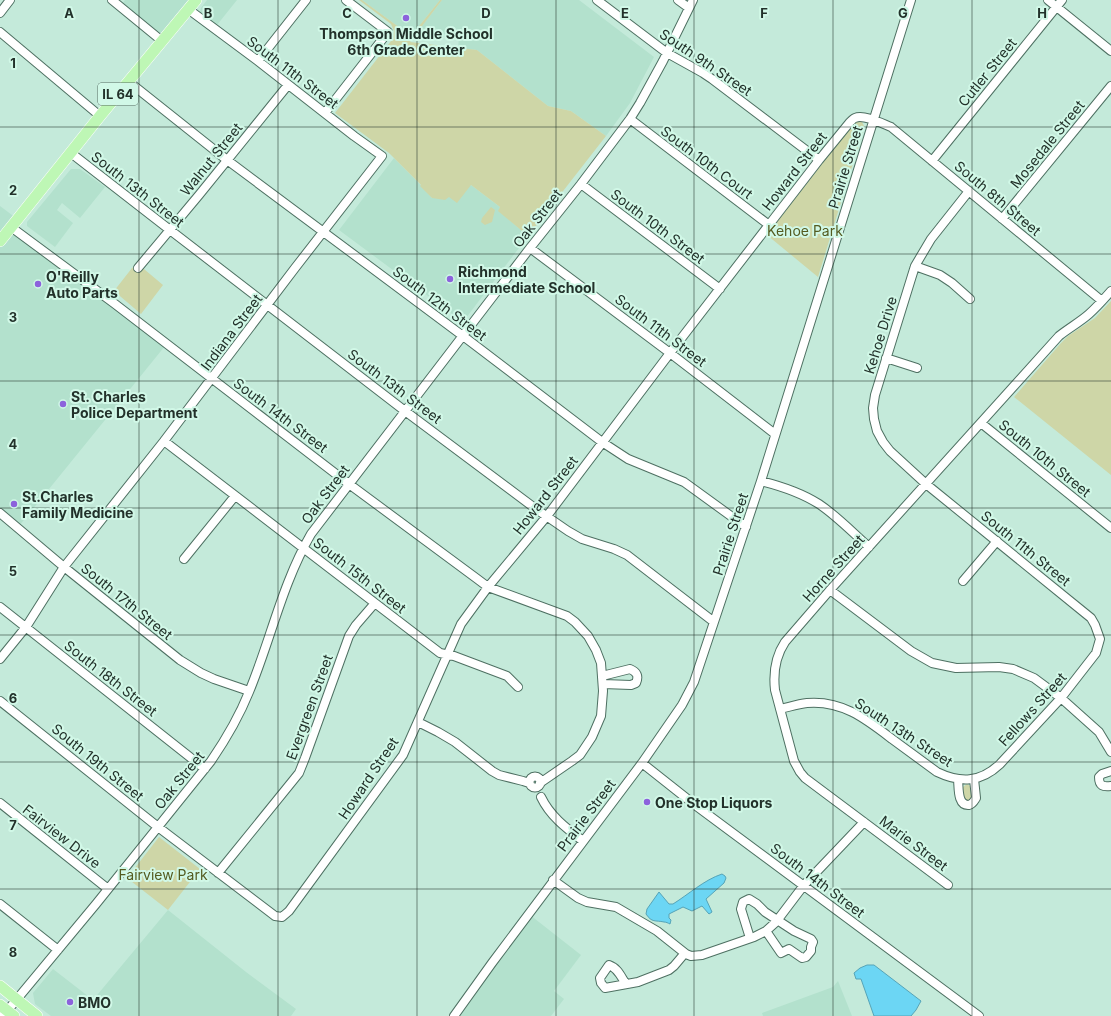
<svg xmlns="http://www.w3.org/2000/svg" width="1111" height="1016" viewBox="0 0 1111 1016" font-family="Inter,sans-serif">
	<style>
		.built { fill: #b3e1cd }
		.green { fill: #ced6a7 }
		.water { fill: #6cd6f4; stroke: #56a4b7 }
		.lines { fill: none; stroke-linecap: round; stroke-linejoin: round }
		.minor-casing { stroke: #4e7062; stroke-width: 10 }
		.major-casing { stroke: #fff; stroke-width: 12 }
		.minor { stroke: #fff; stroke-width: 8 }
		.major { stroke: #bef7b5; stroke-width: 11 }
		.grid { fill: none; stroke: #22312a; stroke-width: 1; stroke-opacity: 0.55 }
		.poi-dot { fill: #8c62dc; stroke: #d1f8e7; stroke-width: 1.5 }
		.labels { text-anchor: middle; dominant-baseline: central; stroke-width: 4; stroke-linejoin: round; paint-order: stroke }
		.shield { fill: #d1f8e7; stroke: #566d63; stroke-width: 1 }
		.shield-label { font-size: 13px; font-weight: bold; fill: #22312a }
		.poi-label { font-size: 14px; font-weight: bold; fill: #22312a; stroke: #d1f8e7; text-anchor: start }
		.street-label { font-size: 14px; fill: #22312a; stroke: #d1f8e7 }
		.park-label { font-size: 14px; fill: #545b20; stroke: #d1f8e7 }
		.grid-label { font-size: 13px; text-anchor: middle; font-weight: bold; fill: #22312a; stroke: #d1f8e7; stroke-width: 4; stroke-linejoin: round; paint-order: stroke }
	</style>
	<rect width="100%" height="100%" fill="#c4eada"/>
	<path class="built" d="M 125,0 L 194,0 L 162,39 L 121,5 Z
		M 207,0 L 237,0 L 217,25 L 200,12 L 201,8 Z
		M 362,0 L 440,0 L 411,36 Z
		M 442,0 L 579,0 L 654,57 L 630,103 L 606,136 L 571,111 L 548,106 L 477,50 L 458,48 L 459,38 L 415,35 Z
		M 394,158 L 417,181 L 432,198 L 449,197 L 471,185 L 500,207 L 499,211 L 528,236 L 463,322 L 339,230 Z
		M 71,169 L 80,169 L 105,187 L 80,218 L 62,203 L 57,210 L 73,223 L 55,247 L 27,226 L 27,222 Z
		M 0,206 L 16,218 L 0,238 Z
		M 11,231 L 165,346 L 19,526 L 0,511 L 0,244 Z
		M 168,910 L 246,972 L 296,1009 L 291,1016 L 51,1016 L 35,1004 L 33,993 L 53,969 L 93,1000 Z
		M 530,915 L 581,955 L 554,991 L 564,999 L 551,1016 L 456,1016 Z
		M 838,981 L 852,1016 L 763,1016 L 762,1013 L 833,987 Z"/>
	<path class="green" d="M 359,0 L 362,0 L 411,36 L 440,0 L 442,0 L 410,42 L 477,50 L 548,106 L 571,111 L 606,136 L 528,236 L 498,211 L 500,207 L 471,185 L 457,203 L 449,197 L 445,200 L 432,198 L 420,186 L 421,185 L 389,153 L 335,113 L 391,41 L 394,31 L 391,24 Z
		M 855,121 L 859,121 L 862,122 L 864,126 L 862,134 L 818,277 L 767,235 Z
		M 491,207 L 495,210 L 492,222 L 485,225 L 481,222 L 482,218 Z
		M 138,264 L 163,285 L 141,314 L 114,291 L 132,268 Z
		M 1111,301 L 1111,475 L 1014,397 L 1061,343 L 1068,336 L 1095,318 Z
		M 967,784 L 970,786 L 971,797 L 969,801 L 967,801 L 964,798 L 963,787 Z
		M 159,837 L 200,869 L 168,910 L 127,878 Z"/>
	<path class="water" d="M 722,874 L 725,876 L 726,878 L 724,883 L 706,899 L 712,912 L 709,914 L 702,906 L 692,911 L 683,907 L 669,914 L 669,918 L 671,920 L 670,924 C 668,923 666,922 664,922 C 655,920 652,923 646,914 L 647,909 L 659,892 L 669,904 L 673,904 C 689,894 704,880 722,874 Z
		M 867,965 L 874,965 L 921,1001 L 916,1010 L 911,1016 L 874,1016 L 861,979 L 856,979 L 854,973 L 860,968 Z"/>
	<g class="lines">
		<defs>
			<path id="minor" d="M 112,0 L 162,41
				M 597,0 L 667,53 L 703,73 L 712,79 L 819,160
				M 678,0 L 689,8
				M 1048,0 L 1111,51
				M 0,13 L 10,0
				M 0,32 L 100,116
				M 258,61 L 306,0
				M 129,82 L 227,160 L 467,339 L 602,442 L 628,459 L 684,482 L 746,527
				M 325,113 L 388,32 L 346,0
				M 630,119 L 769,225
				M 71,153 L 170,230 L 405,411 L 536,509 L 568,531 L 582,539 L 614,549 L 627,555 L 714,622
				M 932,161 L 1062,0
				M 581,184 L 720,289
				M 1002,219 L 1111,86
				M 11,227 L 115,304 L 349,484 L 476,578 L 488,587 L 567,616 L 575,622 L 588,636 L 596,650 L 601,663 L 603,691 L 601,716 L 592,737 L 580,755 L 572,761 L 540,783
				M 530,248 L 670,353 L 775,434
				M 915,266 L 940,275 L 952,283 L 970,299
				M 138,268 L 199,195 L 288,85
				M 886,358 L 917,368
				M 981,423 L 1111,528
				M 164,441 L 440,653 L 454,656 L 507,676 L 518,687
				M 761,481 C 781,486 802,493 819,504 C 837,516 853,533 869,547
				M 0,513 L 64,567 L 180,660 L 201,673 L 214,679 L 249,691
				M 184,559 L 235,496
				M 963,581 L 997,541
				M 830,590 L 911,651 L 932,663 L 956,668 L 999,667 L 1013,669 L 1034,678 L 1061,698 L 1099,732 L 1111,752
				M 0,607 L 205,769
				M 0,659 L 26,627 L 64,567 L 164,441 L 295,268 L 382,156 L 354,136 L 258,61 L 188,9
				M 602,676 L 630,669 C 637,672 639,676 636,683 L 631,685 L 603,684
				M 0,701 L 158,827 L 275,916 L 282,917 L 289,911 L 403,755 L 461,624 L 488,587 L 547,516 L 670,353 L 819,160 L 850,122 C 851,121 854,118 855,118 C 864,114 883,124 891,127 L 1102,301
				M 780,709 C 789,707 798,704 807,703 C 842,700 866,719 892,739 C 907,750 922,761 937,772 C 960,783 980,783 1000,764 L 1061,698 L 1096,653 L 1100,639 L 1095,625 L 1091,618 L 926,484 L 890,451 L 883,442 L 877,431 L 874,419 L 873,408 L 875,395 L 915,266 L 931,239 L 969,191
				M 418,722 L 438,732 L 455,742 L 492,771 L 499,775 L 523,781 L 529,783
				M 642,763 L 695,805 L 979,1016
				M 1111,771 L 1102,774 L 1099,777 C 1099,786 1103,787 1111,786
				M529.5 782a5.5 5.5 0 1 1 11 0a5.5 5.5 0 1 1-11 0Z
				M 958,780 C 959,787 957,806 969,805 C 973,804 974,801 976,798 L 974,779
				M 541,797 C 550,816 566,828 583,841
				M 0,803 L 108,889
				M 218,873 L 299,773 L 305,758 L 349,636 L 356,625 L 375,603
				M 553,880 L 578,898 L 587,902 L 616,907 L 657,931 L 686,954 L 691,956 L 702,955 L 754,937 L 766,931 L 776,922 L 804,885 L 864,822
				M 948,885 L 805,778 L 800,772 L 794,761 L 775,690 C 773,672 775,657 785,642 L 830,590 L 1059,336 C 1069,328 1080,322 1089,314 C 1097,307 1104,299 1111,291
				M 0,904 L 58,950
				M 750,938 L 741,909 L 743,902 L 749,899 L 757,904 L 765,912 L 794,931 L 811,939 L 813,942 L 811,947 L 811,951 L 806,957 L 802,958 L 789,949 L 781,953 L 766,931
				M 626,984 C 621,977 618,968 609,965 L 600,978 L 601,983 L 605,988 L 638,982 L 669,970 L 674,966 L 685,953
				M 3,1016 L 96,904 L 211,761 C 226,739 239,717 249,692 C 271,639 282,584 311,534 L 530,248 L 581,184 L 630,119 L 640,103 L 663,61 L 693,0
				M 454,1016 L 492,963 L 642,763 L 682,705 L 694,682 L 761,481 L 911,0"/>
			<path id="major" d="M 0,241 L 100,116 L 196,0
				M 0,986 L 37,1016
				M 0,1005 L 14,1016"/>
		</defs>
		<use href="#minor" class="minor-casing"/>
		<use href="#major" class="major-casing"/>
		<use href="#minor" class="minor"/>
		<use href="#major" class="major"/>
	</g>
	<path class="grid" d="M 139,0 L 139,1016M 278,0 L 278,1016M 417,0 L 417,1016M 556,0 L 556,1016M 694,0 L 694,1016M 833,0 L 833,1016M 972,0 L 972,1016M 0,127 L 1111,127M 0,254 L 1111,254M 0,381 L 1111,381M 0,508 L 1111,508M 0,635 L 1111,635M 0,762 L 1111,762M 0,889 L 1111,889"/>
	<g class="poi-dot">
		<circle cx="406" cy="18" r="4"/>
		<circle cx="450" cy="279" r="4"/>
		<circle cx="38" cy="284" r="4"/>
		<circle cx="63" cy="404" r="4"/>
		<circle cx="14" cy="504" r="4"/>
		<circle cx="647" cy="802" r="4"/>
		<circle cx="70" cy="1002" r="4"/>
	</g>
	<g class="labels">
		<rect class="shield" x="98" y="83" width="40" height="22" rx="3"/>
		<g class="shield-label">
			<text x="118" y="94">IL 64</text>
		</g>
		<g class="poi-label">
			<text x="406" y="33" text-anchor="middle">Thompson Middle School<tspan x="406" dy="16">6th Grade Center</tspan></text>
			<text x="458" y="271">Richmond<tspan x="458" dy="16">Intermediate School</tspan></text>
			<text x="46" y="276">O'Reilly<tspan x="46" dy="16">Auto Parts</tspan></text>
			<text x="71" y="396">St. Charles<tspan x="71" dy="16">Police Department</tspan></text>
			<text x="22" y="496">St.Charles<tspan x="22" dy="16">Family Medicine</tspan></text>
			<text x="655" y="802">One Stop Liquors</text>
			<text x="78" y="1002">BMO</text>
		</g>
		<g class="street-label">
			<text transform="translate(706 62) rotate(34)">South 9th Street</text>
			<text transform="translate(293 72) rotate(37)">South 11th Street</text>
			<text transform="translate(987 72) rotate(-51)">Cutler Street</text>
			<text transform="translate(1047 144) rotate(-51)">Mosedale Street</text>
			<text transform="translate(211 159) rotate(-51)">Walnut Street</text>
			<text transform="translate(707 162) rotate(37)">South 10th Court</text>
			<text transform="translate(845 167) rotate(-73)">Prairie Street</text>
			<text transform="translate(794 171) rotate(-52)">Howard Street</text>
			<text transform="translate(138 189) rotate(38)">South 13th Street</text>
			<text transform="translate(998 198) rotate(40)">South 8th Street</text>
			<text transform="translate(537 218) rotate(-52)">Oak Street</text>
			<text transform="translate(658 226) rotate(37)">South 10th Street</text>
			<text transform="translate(440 303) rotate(37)">South 12th Street</text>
			<text transform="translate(661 330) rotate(37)">South 11th Street</text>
			<text transform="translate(231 332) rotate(-53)">Indiana Street</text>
			<text transform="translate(880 335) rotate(-73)">Kehoe Drive</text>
			<text transform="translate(395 386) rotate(37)">South 13th Street</text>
			<text transform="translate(281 415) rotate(37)">South 14th Street</text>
			<text transform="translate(1045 458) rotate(39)">South 10th Street</text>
			<text transform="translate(325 494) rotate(-53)">Oak Street</text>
			<text transform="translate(545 495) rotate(-52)">Howard Street</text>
			<text transform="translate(730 534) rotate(-72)">Prairie Street</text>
			<text transform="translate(1026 548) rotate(39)">South 11th Street</text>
			<text transform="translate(833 568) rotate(-48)">Horne Street</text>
			<text transform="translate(360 575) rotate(38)">South 15th Street</text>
			<text transform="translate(127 601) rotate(39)">South 17th Street</text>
			<text transform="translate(111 678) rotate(38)">South 18th Street</text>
			<text transform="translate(309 707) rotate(-70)">Evergreen Street</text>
			<text transform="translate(1032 709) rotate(-48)">Fellows Street</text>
			<text transform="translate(904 732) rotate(33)">South 13th Street</text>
			<text transform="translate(98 762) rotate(39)">South 19th Street</text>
			<text transform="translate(368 778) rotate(-56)">Howard Street</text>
			<text transform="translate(179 780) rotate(-51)">Oak Street</text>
			<text transform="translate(586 815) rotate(-53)">Prairie Street</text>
			<text transform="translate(62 836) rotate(38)">Fairview Drive</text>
			<text transform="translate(914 843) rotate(37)">Marie Street</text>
			<text transform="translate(818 880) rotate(37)">South 14th Street</text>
		</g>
		<g class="park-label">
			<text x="805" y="230">Kehoe Park</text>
			<text x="163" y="874">Fairview Park</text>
		</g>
	</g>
	<g class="grid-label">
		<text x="69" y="18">A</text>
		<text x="208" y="18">B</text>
		<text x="347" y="18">C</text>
		<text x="486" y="18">D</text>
		<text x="625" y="18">E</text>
		<text x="764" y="18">F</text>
		<text x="903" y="18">G</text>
		<text x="1042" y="18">H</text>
		<text x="13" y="68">1</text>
		<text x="13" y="195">2</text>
		<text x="13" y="322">3</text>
		<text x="13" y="449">4</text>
		<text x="13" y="576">5</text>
		<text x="13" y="703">6</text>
		<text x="13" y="830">7</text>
		<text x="13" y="957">8</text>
	</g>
</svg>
